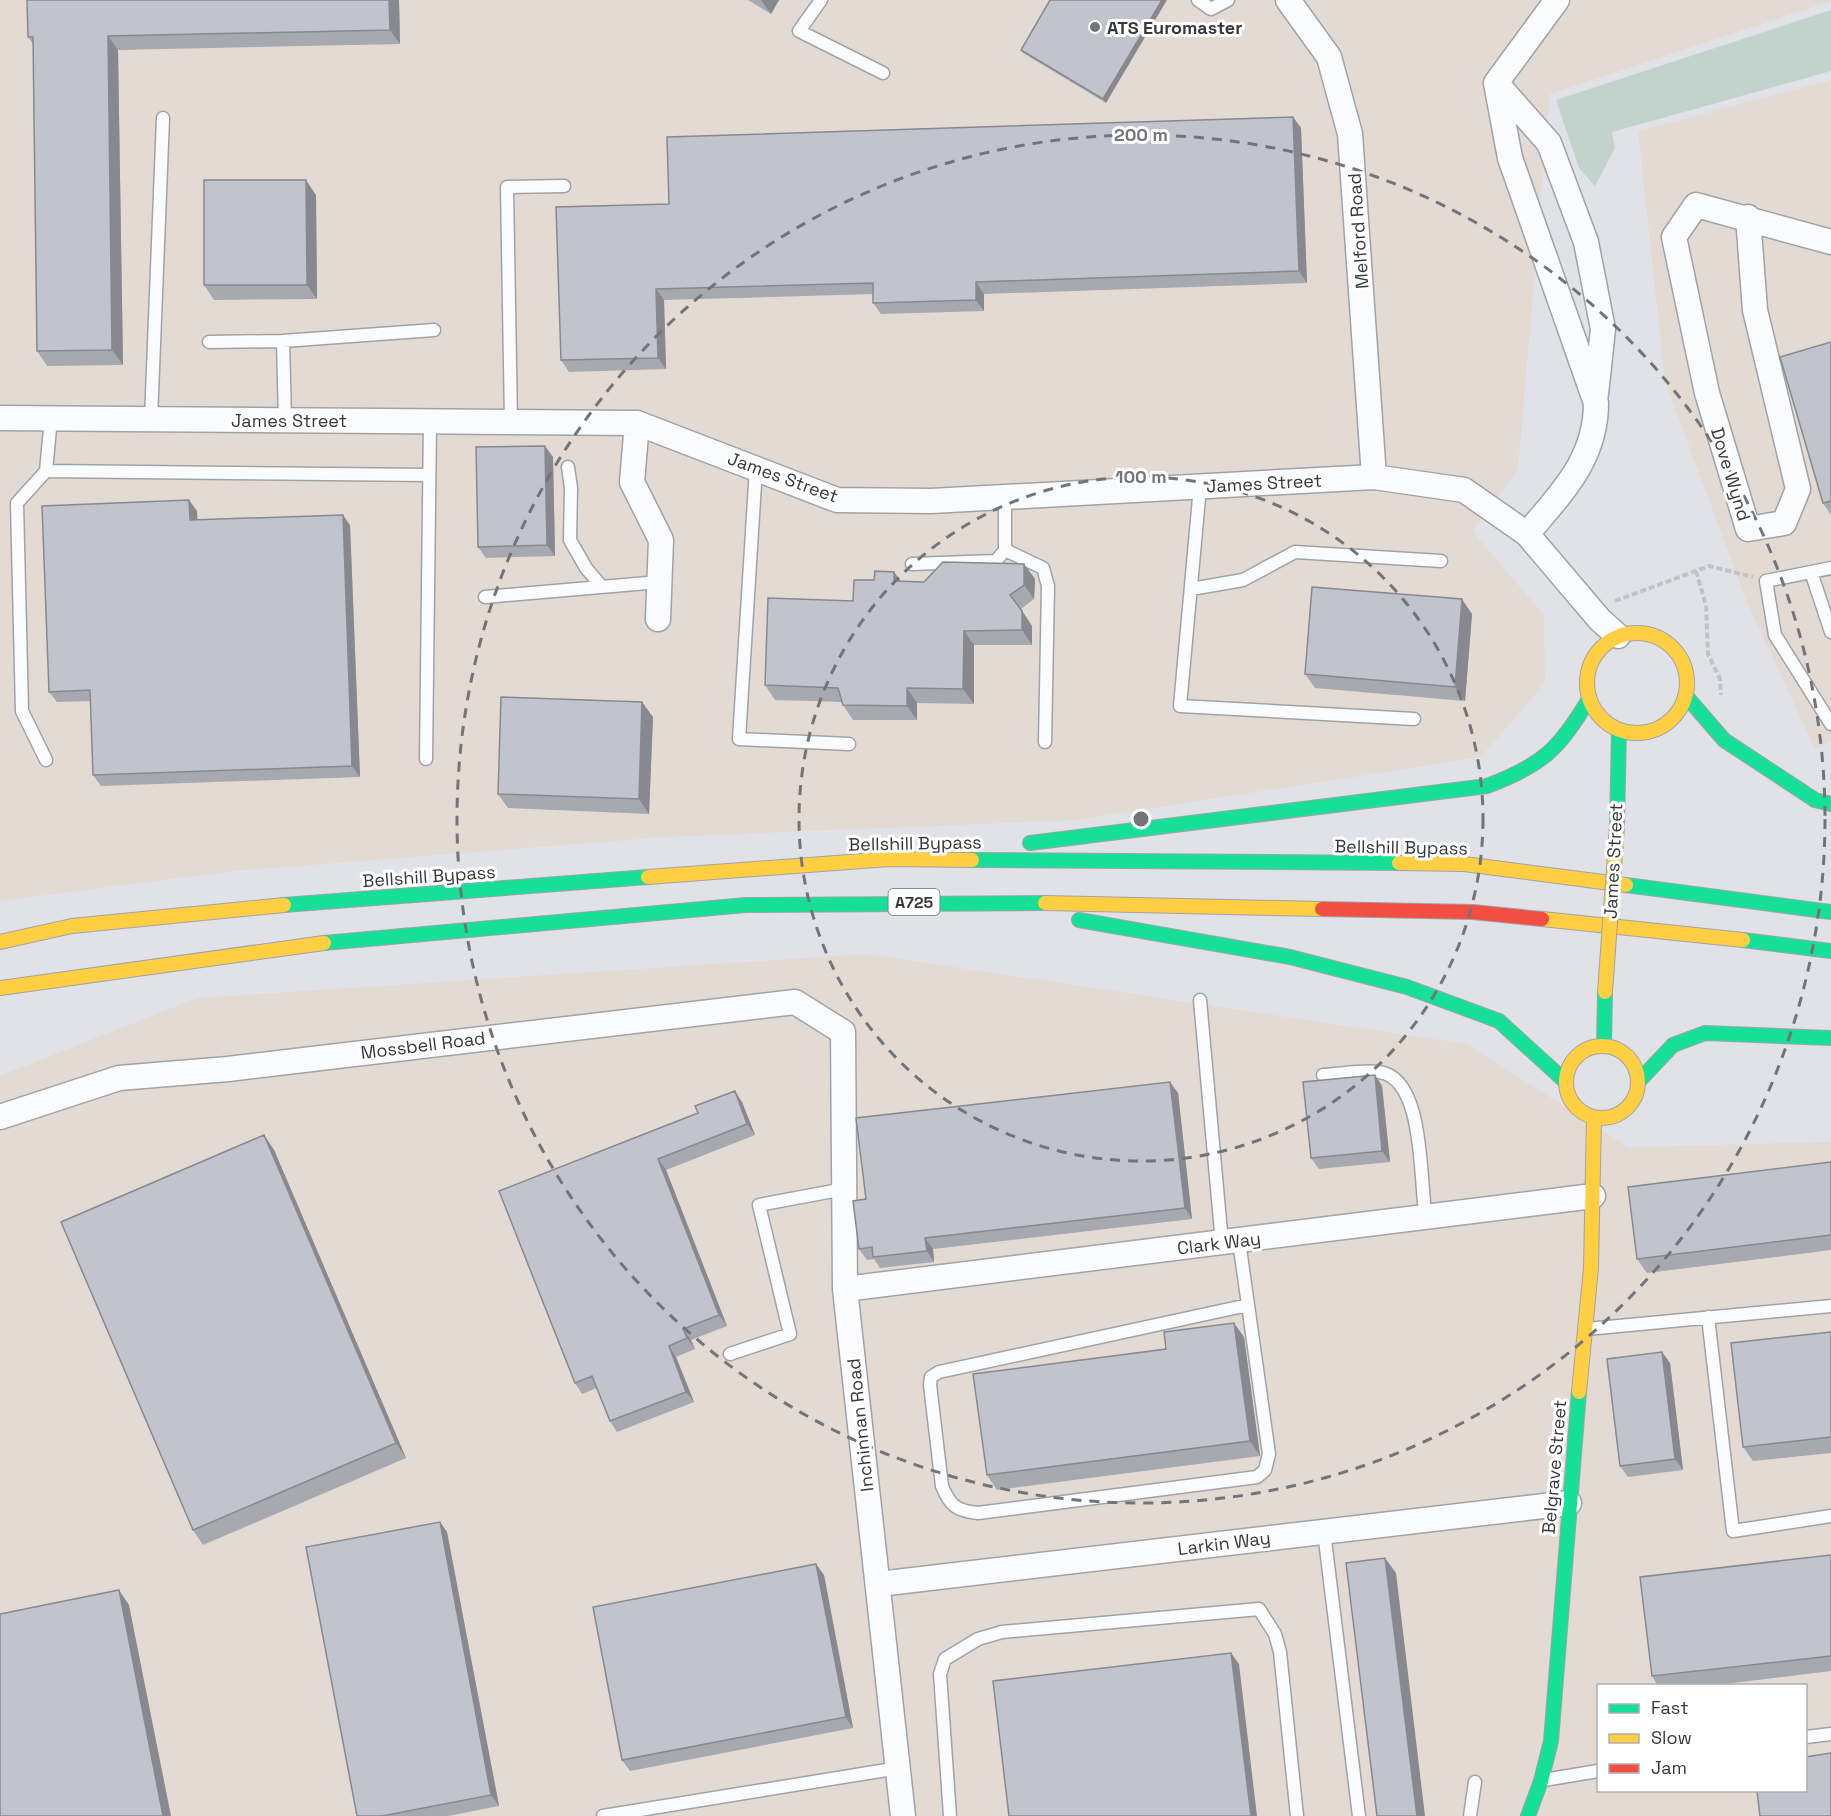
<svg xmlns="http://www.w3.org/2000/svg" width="1831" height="1816" viewBox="0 0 1831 1816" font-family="'Space Grotesk',sans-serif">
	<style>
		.industrial { fill: #e3dad4; fill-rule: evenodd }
		.green { fill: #c1d3cc }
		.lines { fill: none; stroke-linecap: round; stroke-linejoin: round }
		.lane-casing { stroke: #a1a2a7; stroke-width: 15 }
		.street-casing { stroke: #a1a2a7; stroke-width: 27 }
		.fast-casing { stroke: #a1a2a7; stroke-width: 16 }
		.slow-casing { stroke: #a1a2a7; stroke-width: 16 }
		.jam-casing { stroke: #a1a2a7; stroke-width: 16 }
		.path { stroke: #c0c2c3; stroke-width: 4; stroke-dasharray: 6 3; stroke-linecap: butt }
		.lane { stroke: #fafbfc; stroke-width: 12 }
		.street { stroke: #fafbfc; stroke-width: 24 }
		.fast { stroke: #16e098; stroke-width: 14 }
		.slow { stroke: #ffcf43; stroke-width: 14 }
		.jam { stroke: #f24e42; stroke-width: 14 }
		.slow-bridge-casing { stroke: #a1a2a7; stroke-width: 16; stroke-linecap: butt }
		.slow-bridge { stroke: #ffcf43; stroke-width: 14 }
		.wall { fill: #a6a9af }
		.shaded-wall { fill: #87898f }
		.building { fill: #c1c4cc; stroke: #87898f; stroke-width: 1.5 }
		.ring { fill: none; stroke: #727478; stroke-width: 3; stroke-dasharray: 10 8 }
		.poi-dot { fill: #727478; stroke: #fff; stroke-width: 2 }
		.labels { text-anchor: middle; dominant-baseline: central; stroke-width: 6; stroke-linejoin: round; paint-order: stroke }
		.shield { fill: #fff; stroke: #727476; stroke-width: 1.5 }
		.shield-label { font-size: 16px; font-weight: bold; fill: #36383c }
		.poi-label { font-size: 18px; font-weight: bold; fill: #36383c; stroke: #fff; text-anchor: start }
		.street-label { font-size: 18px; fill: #36383c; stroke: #fff }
		.centre { fill: #727478; stroke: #fff; stroke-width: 3 }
		.ring-label { font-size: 18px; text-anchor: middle; font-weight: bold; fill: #727478; stroke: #fff; stroke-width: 6; stroke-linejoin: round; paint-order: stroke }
	</style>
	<rect width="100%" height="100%" fill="#e0e2e8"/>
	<path class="industrial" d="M 0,0 L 1831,0 L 1831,1 L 1550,94 L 1518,470 L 1472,531 L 1544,615 L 1545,683 L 1481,757 L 1077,820 L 665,837 L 235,871 L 0,901 Z
		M 1831,80 L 1831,741 L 1815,749 L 1746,600 L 1665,381 L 1638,131 Z
		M 867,954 L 1467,1044 L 1628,1147 L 1831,1142 L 1831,1816 L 0,1816 L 0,1076 L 197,998 ZM 1598,1686 L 1806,1686 L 1806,1790 L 1598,1790 Z"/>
	<path class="green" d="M 1831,10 L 1831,71 L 1612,132 L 1615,148 L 1595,186 L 1579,168 L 1556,100 Z"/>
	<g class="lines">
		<defs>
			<path id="lane" d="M 821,0 L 799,31 L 883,73
				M 1198,0 L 1211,9 L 1228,0
				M 209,342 L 283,341
				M 151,419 L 163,118
				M 285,420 L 283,341 L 434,330
				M 511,422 L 507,187 L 564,186
				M 568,467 L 571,488 L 570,540 L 586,568 L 602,587
				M 756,468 L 739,739 L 849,744
				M 46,471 L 429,475
				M 1200,487 L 1180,706 L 1414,719
				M 1005,550 L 1043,568 L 1048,586 L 1045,742
				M 912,564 L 996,561 L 1005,550 L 1005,497
				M 1831,568 L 1766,581 L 1775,635 L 1831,724
				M 1811,572 L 1831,632
				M 1191,589 L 1243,580 L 1295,552 L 1441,561
				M 485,597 L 659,582
				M 426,759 L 430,421
				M 46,760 L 22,711 L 17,503 L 46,471 L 51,418
				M 1200,1000 L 1222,1243
				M 1323,1075 C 1341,1074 1361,1070 1379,1072 C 1426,1078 1419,1183 1426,1218
				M 1239,1241 L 1269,1454 L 1265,1470 L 1257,1477 L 978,1513 C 957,1511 950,1506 942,1486 L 930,1385 L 931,1377 L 939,1372 L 1248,1305
				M 1708,1317 L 1733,1531 L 1831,1516
				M 1587,1329 L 1831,1306
				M 730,1354 L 790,1334 L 759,1205 L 844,1189
				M 1324,1532 L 1359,1816
				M 1806,1737 L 1831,1734
				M 1544,1780 L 1598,1771
				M 603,1816 L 899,1768
				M 950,1816 L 940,1674 L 945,1659 L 978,1639 L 1002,1632 L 1259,1609 L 1275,1634 L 1280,1652 L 1297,1816
				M 1470,1816 L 1475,1782"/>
			<path id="street" d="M 1288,0 L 1329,57 L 1350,134 L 1374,477
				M 1496,83 L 1549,143 L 1586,242 L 1603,329 L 1596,394
				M 1748,217 L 1755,310 L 1798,489 L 1784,523 L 1748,529 L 1707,393 L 1674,237 L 1696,205 L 1831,242
				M 0,418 L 637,423 L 837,500 L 931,501 L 1374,477 L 1464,490 L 1527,534 L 1600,620 L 1618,636
				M 637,423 L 632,482 L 661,540 L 658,619
				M 1527,534 C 1561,493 1596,460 1596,403 L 1510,158 L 1496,83 L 1557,0
				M 0,1117 L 119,1078 L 228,1069 L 795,1002 L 843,1032 L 845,1289 L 903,1816
				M 845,1289 L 1593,1196
				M 879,1584 L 1569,1503"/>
			<path id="fast" d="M 1686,696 L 1724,740 L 1815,800 L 1831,804
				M 1617,826 L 1619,730
				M 1030,843 L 1487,786 C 1543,765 1559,749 1589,699
				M 972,860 L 1399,863
				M 1626,885 L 1831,912
				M 284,905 L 648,877
				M 1079,920 L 1290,957 L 1407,987 L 1499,1021 L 1566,1082
				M 1743,940 L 1831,951
				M 324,943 L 746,905 L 1045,903
				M 1604,1046 L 1605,992
				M 1638,1082 L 1673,1045 L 1705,1033 L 1831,1038
				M 1528,1816 L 1541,1781 L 1551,1741 L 1579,1392"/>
			<path id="slow" d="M1587 683a50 50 0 1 1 100 0a50 50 0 1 1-100 0Z
				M 1399,863 L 1464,864 L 1626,885
				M 648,877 L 889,859 L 972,860
				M 1045,903 L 1322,909
				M 1542,919 L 1743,940
				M 0,942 L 72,926 L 284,905
				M 0,988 L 324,943
				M1566 1082a36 36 0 1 1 72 0a36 36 0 1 1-72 0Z
				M 1579,1392 L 1591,1268 L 1594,1117"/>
			<path id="jam" d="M 1322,909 L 1473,912 L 1542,919"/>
		</defs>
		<use href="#lane" class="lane-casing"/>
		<use href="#street" class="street-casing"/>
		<use href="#fast" class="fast-casing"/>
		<use href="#slow" class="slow-casing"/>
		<use href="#jam" class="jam-casing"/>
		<path class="path" d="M 1696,571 L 1706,605 L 1708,654 L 1720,679 L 1721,695
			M 1615,601 L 1709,566 L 1753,577"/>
		<use href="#lane" class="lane"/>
		<use href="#street" class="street"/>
		<use href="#fast" class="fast"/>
		<use href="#slow" class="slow"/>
		<use href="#jam" class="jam"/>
		<defs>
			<path id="slow-bridge" d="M 1605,992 L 1617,826"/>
		</defs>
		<use href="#slow-bridge" class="slow-bridge-casing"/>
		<use href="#slow-bridge" class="slow-bridge"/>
	</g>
	<path class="wall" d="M 399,0 L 400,44 L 118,50 L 123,365 L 47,366 L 37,351 L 33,44 L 28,37 Z
		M 748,0 L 779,0 L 771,14 Z
		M 1050,0 L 1106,103 L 1023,53 L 1021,50 Z
		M 1293,117 L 1301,128 L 1307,283 L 984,294 L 984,311 L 881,314 L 873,303 L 873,294 L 664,300 L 666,369 L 569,372 L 561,360 L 669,204 Z
		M 316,195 L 317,299 L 214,300 L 204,285 Z
		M 1831,342 L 1831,515 L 1823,503 Z
		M 553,457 L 555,556 L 486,558 L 478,547 Z
		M 197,511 L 197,520 L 350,525 L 360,777 L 101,786 L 93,775 L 90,701 L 57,702 L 49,692 Z
		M 1024,564 L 1035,579 L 1034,599 L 1021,609 L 1032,626 L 1032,645 L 974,645 L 974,704 L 917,703 L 917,720 L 853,720 L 843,705 L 842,702 L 775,700 L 765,685 L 853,601 L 901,581 L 924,582 Z
		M 1472,614 L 1465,701 L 1315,688 L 1305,674 Z
		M 653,717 L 649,814 L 508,808 L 498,794 Z
		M 1375,1075 L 1382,1086 L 1390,1162 L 1319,1169 L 1311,1158 Z
		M 1178,1093 L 1192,1219 L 933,1249 L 934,1262 L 880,1268 L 874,1259 L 867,1260 L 859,1249 L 866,1199 Z
		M 742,1102 L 755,1135 L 666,1170 L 727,1326 L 691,1340 L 695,1349 L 676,1357 L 694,1402 L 617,1432 L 610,1421 L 597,1388 L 582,1394 L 575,1383 L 499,1191 Z
		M 264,1135 L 274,1150 L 406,1458 L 203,1545 L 193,1530 Z
		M 1831,1162 L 1831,1250 L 1647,1273 L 1637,1259 Z
		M 1831,1332 L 1831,1453 L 1753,1461 L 1743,1447 Z
		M 1244,1337 L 1260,1456 L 997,1490 L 987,1475 L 1166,1349 Z
		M 1662,1352 L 1670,1363 L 1683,1470 L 1628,1477 L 1620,1466 Z
		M 440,1522 L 447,1532 L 499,1806 L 448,1816 L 357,1816 Z
		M 1831,1555 L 1831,1671 L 1709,1686 L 1658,1686 L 1652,1676 Z
		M 824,1575 L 853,1728 L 630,1771 L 622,1760 Z"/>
	<path class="shaded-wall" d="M 389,0 L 399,0 L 400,44 L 390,30 Z
		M 761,0 L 779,0 L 771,14 Z
		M 1162,0 L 1167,0 L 1106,103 L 1103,99 Z
		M 108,36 L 118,50 L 123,365 L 112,350 Z
		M 1293,117 L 1301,128 L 1307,283 L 1299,271 Z
		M 306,180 L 316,195 L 317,299 L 307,285 Z
		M 976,282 L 984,294 L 984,311 L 976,300 Z
		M 656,289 L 664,300 L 666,369 L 658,358 Z
		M 545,446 L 553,457 L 555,556 L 547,545 Z
		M 189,500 L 197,511 L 198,531 L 190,520 Z
		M 343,515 L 350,525 L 360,777 L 352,766 Z
		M 1024,564 L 1035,579 L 1034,599 L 1024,585 Z
		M 894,572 L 905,587 L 894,581 Z
		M 1462,599 L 1472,614 L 1465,701 L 1455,687 Z
		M 1022,611 L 1032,626 L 1032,645 L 1022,630 Z
		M 964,631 L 974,645 L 974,704 L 963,689 Z
		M 907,688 L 917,703 L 917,720 L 907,706 Z
		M 642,702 L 653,717 L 649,814 L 639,799 Z
		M 1375,1075 L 1382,1086 L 1390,1162 L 1382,1151 Z
		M 1170,1082 L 1178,1093 L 1192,1219 L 1185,1208 Z
		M 735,1091 L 742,1102 L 755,1135 L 747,1124 Z
		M 264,1135 L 274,1150 L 406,1458 L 396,1443 Z
		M 658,1159 L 666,1170 L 727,1326 L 719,1315 Z
		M 925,1238 L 933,1249 L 934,1262 L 927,1251 Z
		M 1234,1323 L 1244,1337 L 1260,1456 L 1250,1441 Z
		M 683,1329 L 691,1340 L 695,1349 L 687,1338 Z
		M 669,1346 L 676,1357 L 694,1402 L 686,1392 Z
		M 1662,1352 L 1670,1363 L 1683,1470 L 1675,1459 Z
		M 440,1522 L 447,1532 L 499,1806 L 491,1795 Z
		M 1385,1558 L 1396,1573 L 1425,1816 L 1417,1816 Z
		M 816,1564 L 824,1575 L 853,1728 L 846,1717 Z
		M 119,1590 L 129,1605 L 171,1816 L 163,1816 Z
		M 1231,1653 L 1239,1664 L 1257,1816 L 1251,1816 Z"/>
	<path class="building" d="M 27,0 L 389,0 L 390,30 L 108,36 L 112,350 L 37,351 L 33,37 L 28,37 Z
		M 1050,0 L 1162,0 L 1103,99 L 1021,50 Z
		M 1293,117 L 1299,271 L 976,282 L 976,300 L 873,303 L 873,283 L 656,289 L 658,358 L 561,360 L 556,207 L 669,204 L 667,137 Z
		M 204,180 L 306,180 L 307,285 L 204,285 Z
		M 1831,342 L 1831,501 L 1823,503 L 1780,357 Z
		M 545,446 L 547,545 L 478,547 L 476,447 Z
		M 189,500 L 190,520 L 343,515 L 352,766 L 93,775 L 90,690 L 49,692 L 42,506 Z
		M 943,562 L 1024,564 L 1024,585 L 1010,595 L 1022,611 L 1022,630 L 964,631 L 963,689 L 907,688 L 907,706 L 843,705 L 838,688 L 765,685 L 768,598 L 853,601 L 854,580 L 874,580 L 875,571 L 894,572 L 894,581 L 924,582 Z
		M 1312,587 L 1462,599 L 1455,687 L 1305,674 Z
		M 501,697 L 642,702 L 639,799 L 498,794 Z
		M 1375,1075 L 1382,1151 L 1311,1158 L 1303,1082 Z
		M 1170,1082 L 1185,1208 L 925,1238 L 927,1251 L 873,1257 L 872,1247 L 859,1249 L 853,1201 L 866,1199 L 856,1118 Z
		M 735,1091 L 747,1124 L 658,1159 L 719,1315 L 683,1329 L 687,1338 L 669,1346 L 686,1392 L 610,1421 L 592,1376 L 575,1383 L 499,1191 L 698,1113 L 695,1106 Z
		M 264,1135 L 396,1443 L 193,1530 L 61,1222 Z
		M 1831,1162 L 1831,1235 L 1637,1259 L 1628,1187 Z
		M 1234,1323 L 1250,1441 L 987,1475 L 973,1374 L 1166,1349 L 1164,1332 Z
		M 1831,1332 L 1831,1437 L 1743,1447 L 1731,1343 Z
		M 1662,1352 L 1675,1459 L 1620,1466 L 1607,1359 Z
		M 440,1522 L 491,1795 L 382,1816 L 357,1816 L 306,1547 Z
		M 1831,1555 L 1831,1656 L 1652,1676 L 1640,1577 Z
		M 1385,1558 L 1417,1816 L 1377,1816 L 1346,1563 Z
		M 816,1564 L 846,1717 L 622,1760 L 593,1607 Z
		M 119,1590 L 163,1816 L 0,1816 L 0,1614 Z
		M 1231,1653 L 1251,1816 L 1009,1816 L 993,1681 Z
		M 1831,1753 L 1831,1816 L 1760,1816 L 1757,1791 L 1806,1791 L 1806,1757 Z"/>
	<g class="ring">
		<circle cx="1141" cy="819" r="342"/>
		<circle cx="1141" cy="819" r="684"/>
	</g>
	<circle class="poi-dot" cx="1095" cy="27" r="6"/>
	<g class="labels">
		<rect class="shield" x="888.5" y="889" width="51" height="26" rx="4.5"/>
		<g class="shield-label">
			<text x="914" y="902">A725</text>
		</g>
		<g class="poi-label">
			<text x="1107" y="27">ATS Euromaster</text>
		</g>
		<g class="street-label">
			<text transform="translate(1358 231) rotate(-94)">Melford Road</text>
			<text x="289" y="420">James Street</text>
			<text transform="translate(1731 474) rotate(73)">Dove Wynd</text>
			<text transform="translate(783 477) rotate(20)">James Street</text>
			<text transform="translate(1264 483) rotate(-3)">James Street</text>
			<text transform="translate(915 843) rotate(-1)">Bellshill Bypass</text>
			<text transform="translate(1401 847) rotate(1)">Bellshill Bypass</text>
			<text transform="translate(1613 861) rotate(-87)">James Street</text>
			<text transform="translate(429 876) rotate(-4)">Bellshill Bypass</text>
			<text transform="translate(423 1045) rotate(-7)">Mossbell Road</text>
			<text transform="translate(1219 1243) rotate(-7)">Clark Way</text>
			<text transform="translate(860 1425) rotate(-96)">Inchinnan Road</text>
			<text transform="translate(1554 1467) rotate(-85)">Belgrave Street</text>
			<text transform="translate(1224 1543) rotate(-7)">Larkin Way</text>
		</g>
	</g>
	<circle cx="1141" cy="819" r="9" class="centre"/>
	<g class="ring-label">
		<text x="1141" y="141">200 m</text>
		<text x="1141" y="483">100 m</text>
	</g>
	<rect x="1597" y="1684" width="210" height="108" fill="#ffffff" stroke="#afafb1" stroke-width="1.5"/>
	<rect x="1609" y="1704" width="30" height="9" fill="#16e098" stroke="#afafb1" stroke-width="1.5"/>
	<text x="1651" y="1714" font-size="18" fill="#36383c">Fast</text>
	<rect x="1609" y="1734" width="30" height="9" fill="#ffcf43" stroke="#afafb1" stroke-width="1.5"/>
	<text x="1651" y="1744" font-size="18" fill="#36383c">Slow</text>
	<rect x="1609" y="1764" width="30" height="9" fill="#f24e42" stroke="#afafb1" stroke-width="1.5"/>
	<text x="1651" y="1774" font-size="18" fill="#36383c">Jam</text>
</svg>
